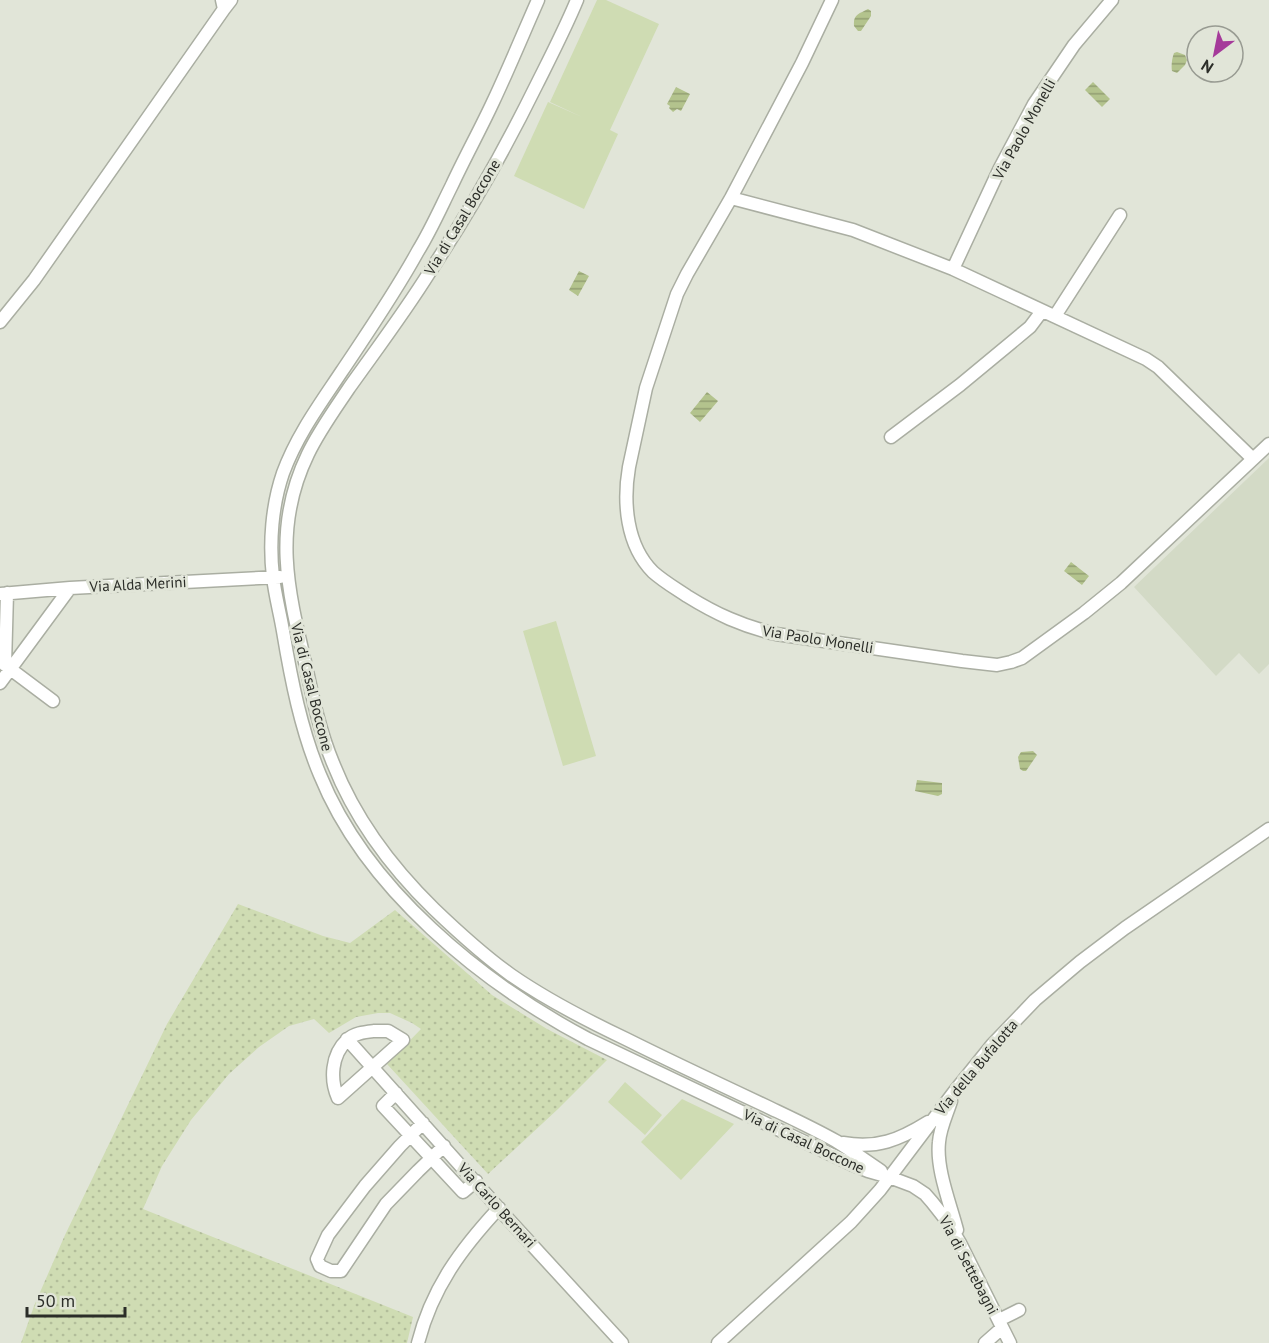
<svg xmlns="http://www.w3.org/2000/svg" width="1269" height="1343" viewBox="0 0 1269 1343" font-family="'PT Sans',sans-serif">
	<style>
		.built { fill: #d3dac6 }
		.grass { fill: url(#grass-dots) }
		.park { fill: #cfdcb3 }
		.water { fill: url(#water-rules) }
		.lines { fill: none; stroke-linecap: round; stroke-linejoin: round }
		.minor-casing { stroke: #aaaea2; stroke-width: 15 }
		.minor { stroke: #fff; stroke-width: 12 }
		.labels { text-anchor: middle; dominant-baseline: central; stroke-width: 6; stroke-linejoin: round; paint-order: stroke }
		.street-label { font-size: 15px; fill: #2b2d28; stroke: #e1e5d8 }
	</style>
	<defs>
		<pattern id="grass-dots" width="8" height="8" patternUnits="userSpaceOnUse" patternTransform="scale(1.5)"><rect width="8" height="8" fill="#cfdcb3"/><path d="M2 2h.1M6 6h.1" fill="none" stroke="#b2bd9a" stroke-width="1.8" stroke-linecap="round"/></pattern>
		<pattern id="water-rules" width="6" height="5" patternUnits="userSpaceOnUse" patternTransform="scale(1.5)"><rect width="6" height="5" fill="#b3c38d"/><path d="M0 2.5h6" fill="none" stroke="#929f73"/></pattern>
	</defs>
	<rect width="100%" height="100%" fill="#e1e5d8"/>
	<path class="built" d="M 1269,458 L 1269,664 L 1259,674 L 1239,653 L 1216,676 L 1134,587 Z"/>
	<path class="grass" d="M 238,904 L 323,936 L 350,943 L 395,910 L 492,995 L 547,1029 L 607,1060 L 558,1109 L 488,1174 L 387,1064 L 421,1029 L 412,1023 L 390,1013 L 378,1013 L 356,1017 L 329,1033 L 314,1019 L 289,1026 L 259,1047 L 229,1074 L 191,1120 L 162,1166 L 143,1209 L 413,1317 L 407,1343 L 21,1343 L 34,1306 L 65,1235 L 167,1024 Z"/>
	<path class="park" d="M 597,0 L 606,0 L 659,24 L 610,130 L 618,134 L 584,209 L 514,176 L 548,102 L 582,117 L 550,102 Z
		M 556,621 L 596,756 L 563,766 L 523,631 Z
		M 625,1082 L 662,1115 L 645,1135 L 608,1102 Z
		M 682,1099 L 734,1124 L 681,1180 L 641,1142 Z"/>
	<path class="water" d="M 868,9 L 871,11 L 871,16 L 861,31 L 858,31 L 854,26 C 853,14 859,14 868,9 Z
		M 1177,52 L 1185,55 L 1187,60 L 1185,65 L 1177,73 L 1172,71 C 1171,66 1172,58 1174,53 Z
		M 1093,82 L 1110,99 L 1102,107 L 1085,90 Z
		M 676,87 L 690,94 L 681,111 L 677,109 L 673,112 L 669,108 L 670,106 L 667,104 Z
		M 579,271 L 589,276 L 578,296 L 569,290 Z
		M 707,392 L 718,401 L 700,422 L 690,413 Z
		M 1071,562 L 1089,576 L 1082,585 L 1064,571 Z
		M 1033,751 L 1037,755 L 1026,771 L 1023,771 L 1020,769 L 1018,757 L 1021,752 Z
		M 917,780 L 942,783 L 942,794 L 938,796 L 915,791 Z"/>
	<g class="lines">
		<defs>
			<path id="minor" d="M 222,0 L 224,9 L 231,0
				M 538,0 C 523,34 509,68 493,102 C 480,130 465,157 452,185 C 441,207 431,230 418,251 C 395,293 368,332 342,371 C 320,404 297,435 283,473 C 272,505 269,543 273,577 C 275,595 280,613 283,631 C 291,679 301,730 320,775 C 366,889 482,983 588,1039 L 851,1164 L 868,1171 L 889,1177 L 913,1186 L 925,1194 L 932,1202 L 947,1221 L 960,1243 L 1010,1343
				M 577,0 C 565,29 551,56 537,84 C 505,149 469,213 429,273 C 404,313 376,350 349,388 C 335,409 319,431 308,454 C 272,528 288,591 306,666 C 313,699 320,732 333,763 C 355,819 391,867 434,909 C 458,932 483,955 511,975 C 547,1000 586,1020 626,1039 C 672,1062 719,1084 766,1106 C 789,1117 813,1128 836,1141 C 851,1150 866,1161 881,1171
				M 832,0 L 802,63 L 731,198 L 687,274 L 677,294 L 646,388 L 629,467 C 623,502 626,545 653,572 C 663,581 675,588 687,596 C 716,614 742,626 776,634 L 962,661 L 997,665 L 1011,662 L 1022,658 L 1084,613 L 1121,583 L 1269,444
				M 731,198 L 853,230 L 953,269 L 1000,168 L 1034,104 L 1074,45 L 1112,0
				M 953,269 L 1146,359 L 1158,367 L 1253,459
				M 1055,316 L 1120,215
				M 0,322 L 34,280 L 224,9
				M 891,437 L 960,385 L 1030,327 L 1042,311
				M 7,593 L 5,665 L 53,701
				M 0,594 L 70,588
				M 0,683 L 70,588 L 280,577
				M 374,1031 L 388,1031 L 403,1040 L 338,1098 C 330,1080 331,1055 347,1040 C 354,1033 365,1032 374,1031 Z
				M 347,1039 L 510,1221 L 622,1343
				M 396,1093 L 383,1106 L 463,1192 L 476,1181
				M 951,1101 C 947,1114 940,1128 939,1142 C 936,1169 950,1203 957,1230
				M 423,1123 L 400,1146 L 365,1186 L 328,1235 L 317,1259 L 320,1266 L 331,1271 L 341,1271 L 386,1204 L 418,1171 L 444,1146
				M 843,1143 C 877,1149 899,1140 928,1122
				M 999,1320 L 1019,1310
				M 418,1343 C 432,1288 461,1249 499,1208
				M 718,1343 L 851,1222 L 880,1190 L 954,1092 L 992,1045 L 1035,1000 L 1080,962 L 1125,928 L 1269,829
				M 985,1343 L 1002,1328"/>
		</defs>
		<use href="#minor" class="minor-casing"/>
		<use href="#minor" class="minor"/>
	</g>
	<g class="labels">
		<g class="street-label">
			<text transform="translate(1024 129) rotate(-61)">Via Paolo Monelli</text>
			<text transform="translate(462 217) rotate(-59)">Via di Casal Boccone</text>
			<text transform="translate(138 584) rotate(-3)">Via Alda Merini</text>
			<text transform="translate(818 639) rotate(9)">Via Paolo Monelli</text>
			<text transform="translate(312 687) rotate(76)">Via di Casal Boccone</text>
			<text transform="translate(976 1067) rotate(-50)">Via della Bufalotta</text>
			<text transform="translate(804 1141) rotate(25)">Via di Casal Boccone</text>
			<text transform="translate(497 1205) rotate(48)">Via Carlo Bernari</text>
			<text transform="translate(969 1265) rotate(62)">Via di Settebagni</text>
		</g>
	</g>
	<g transform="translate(1215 54) rotate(212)"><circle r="28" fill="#e1e5d8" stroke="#989b92" stroke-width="1.5"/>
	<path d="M0-4.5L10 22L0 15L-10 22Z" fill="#a53a9a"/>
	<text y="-9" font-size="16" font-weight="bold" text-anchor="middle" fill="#2b2d28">N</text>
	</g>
	<path d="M27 1307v9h98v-9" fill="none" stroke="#2b2d28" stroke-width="3"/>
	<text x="36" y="1307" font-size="18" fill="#2b2d28" stroke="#e1e5d8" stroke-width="4.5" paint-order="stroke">50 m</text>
</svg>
